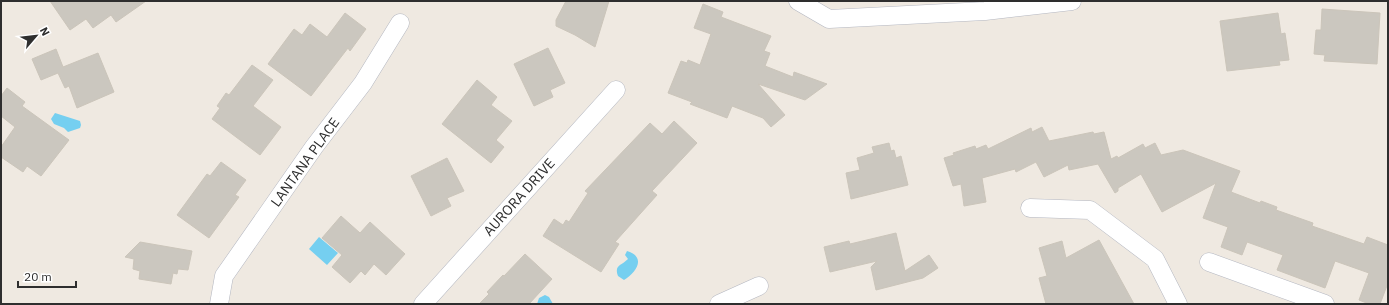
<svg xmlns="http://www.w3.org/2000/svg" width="1389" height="305" viewBox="0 0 1389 305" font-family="'IBM Plex Sans',sans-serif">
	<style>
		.water { fill: #75cff0 }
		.building { fill: #cbc7bf; stroke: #cbc5ba }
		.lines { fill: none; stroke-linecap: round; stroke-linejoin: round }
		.street-casing { stroke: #b4b7c1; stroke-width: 19 }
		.street { stroke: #fff; stroke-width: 18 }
		.labels { text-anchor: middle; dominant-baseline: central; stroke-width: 4; stroke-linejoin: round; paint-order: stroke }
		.street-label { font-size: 14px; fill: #2e2e2e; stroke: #fff }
	</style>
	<rect width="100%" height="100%" fill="#efe9e1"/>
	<path class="water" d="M 55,113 L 80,121 L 81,125 L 80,128 L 68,132 L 64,128 L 54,124 L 51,119 Z
		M 319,237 L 338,253 L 327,265 L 309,249 Z
		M 627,251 C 647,257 636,273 624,280 L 618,276 C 614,265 621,266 628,259 L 625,255 Z
		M 545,295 L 549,297 L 553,304 L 537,304 L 539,298 Z"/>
	<path class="building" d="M 50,1 L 146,1 L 116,22 L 111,15 L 93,28 L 86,19 L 70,30 Z
		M 566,1 L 609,1 L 595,47 L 575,35 L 556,26 L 556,20 Z
		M 703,4 L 723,12 L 721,17 L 771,36 L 764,51 L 770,53 L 765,66 L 793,77 L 794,72 L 827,84 L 805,100 L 758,84 L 785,115 L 771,127 L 763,118 L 732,106 L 727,118 L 690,104 L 692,102 L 668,93 L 681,61 L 687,63 L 688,60 L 700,65 L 711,34 L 694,28 Z
		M 1322,9 L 1380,13 L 1377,64 L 1324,61 L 1325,55 L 1314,54 L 1316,30 L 1321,30 Z
		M 345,13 L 366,29 L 350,51 L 348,48 L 311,96 L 268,64 L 294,29 L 302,35 L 310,24 L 327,37 Z
		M 1278,13 L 1281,34 L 1285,33 L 1289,60 L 1279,61 L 1280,65 L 1227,71 L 1220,21 Z
		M 548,48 L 565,83 L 550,90 L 553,97 L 534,106 L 514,64 Z
		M 56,49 L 63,67 L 98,53 L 114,92 L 77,108 L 69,86 L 65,88 L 58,73 L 41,80 L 32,59 Z
		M 252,65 L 273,80 L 253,106 L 281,127 L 260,155 L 212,119 L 220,108 L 217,106 L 226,93 L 229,95 Z
		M 477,80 L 497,97 L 491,105 L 512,121 L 496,140 L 504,147 L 491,163 L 442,124 Z
		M 7,88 L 25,102 L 22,106 L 69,140 L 41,176 L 27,166 L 23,172 L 1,157 L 1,147 L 15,127 L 1,116 L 1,96 Z
		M 674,121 L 697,143 L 652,191 L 657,195 L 615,242 L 619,244 L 601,272 L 543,236 L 554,219 L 563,225 L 566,220 L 569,222 L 588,193 L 585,191 L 650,123 L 662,134 Z
		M 1042,127 L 1049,141 L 1093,132 L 1094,134 L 1104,132 L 1111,159 L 1117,156 L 1118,158 L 1143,144 L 1145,148 L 1155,143 L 1161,155 L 1183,150 L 1240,171 L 1231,192 L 1260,203 L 1261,201 L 1277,207 L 1276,210 L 1313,223 L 1312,226 L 1364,244 L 1367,237 L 1388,245 L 1388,283 L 1380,304 L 1369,304 L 1359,300 L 1369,273 L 1335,261 L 1325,288 L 1277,270 L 1283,255 L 1247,242 L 1242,255 L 1221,247 L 1228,227 L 1203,218 L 1216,183 L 1162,212 L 1141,174 L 1118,188 L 1118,191 L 1115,193 L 1098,164 L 1069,170 L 1068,165 L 1044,177 L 1036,162 L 1016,172 L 1015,169 L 982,178 L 986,202 L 964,206 L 961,184 L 953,186 L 944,158 L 954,155 L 953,153 L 975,146 L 976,149 L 986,145 L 988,149 L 1031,128 L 1032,132 Z
		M 889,143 L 891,151 L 894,150 L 896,158 L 901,156 L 908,185 L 851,199 L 846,173 L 860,170 L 857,158 L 874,153 L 872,147 Z
		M 447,158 L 464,191 L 447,198 L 451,206 L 431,216 L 411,176 Z
		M 221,162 L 246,180 L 235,195 L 239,197 L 209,238 L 177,215 L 207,174 L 210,176 Z
		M 341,216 L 360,233 L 370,222 L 405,254 L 386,275 L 374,264 L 365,275 L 361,271 L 350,283 L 332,267 L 342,255 L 322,238 Z
		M 896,233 L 905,271 L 929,255 L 938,268 L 923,278 L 876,290 L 871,267 L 877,261 L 830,272 L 824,247 L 849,241 L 850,244 Z
		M 1099,240 L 1134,304 L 1046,304 L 1039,278 L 1047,276 L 1039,248 L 1062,241 L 1066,258 Z
		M 140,242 L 192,251 L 188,270 L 178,269 L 177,274 L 173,273 L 171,284 L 139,279 L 140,271 L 133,269 L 134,259 L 125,257 Z
		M 525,254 L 552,279 L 529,304 L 479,304 L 489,294 L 487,292 L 503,275 L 504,276 Z"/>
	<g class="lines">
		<defs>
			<path id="street" d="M 798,1 L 829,19 L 985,11 L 1072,1
				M 1030,208 L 1090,210 L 1155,259 L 1178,304
				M 1209,262 L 1325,304
				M 219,304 L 224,276 L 314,147 L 363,83 L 400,23
				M 423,304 L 616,90
				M 719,304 L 759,286"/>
		</defs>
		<use href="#street" class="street-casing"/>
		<use href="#street" class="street"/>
	</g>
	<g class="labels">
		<g class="street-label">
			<text transform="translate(305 162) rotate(-54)">LANTANA PLACE</text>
			<text transform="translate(519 197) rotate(-48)">AURORA DRIVE</text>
		</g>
	</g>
	<rect width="1389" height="305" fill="none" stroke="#2e2e2e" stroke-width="4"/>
	<g transform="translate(36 36) rotate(62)" stroke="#ffffff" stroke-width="3" paint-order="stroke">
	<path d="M0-3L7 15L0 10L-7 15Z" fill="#2e2e2e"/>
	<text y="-6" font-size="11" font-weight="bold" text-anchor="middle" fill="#2e2e2e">N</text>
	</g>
	<path d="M18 281v6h58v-6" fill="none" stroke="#2e2e2e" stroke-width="2"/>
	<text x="24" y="281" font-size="12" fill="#2e2e2e" stroke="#ffffff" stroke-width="3" paint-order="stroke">20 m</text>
</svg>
